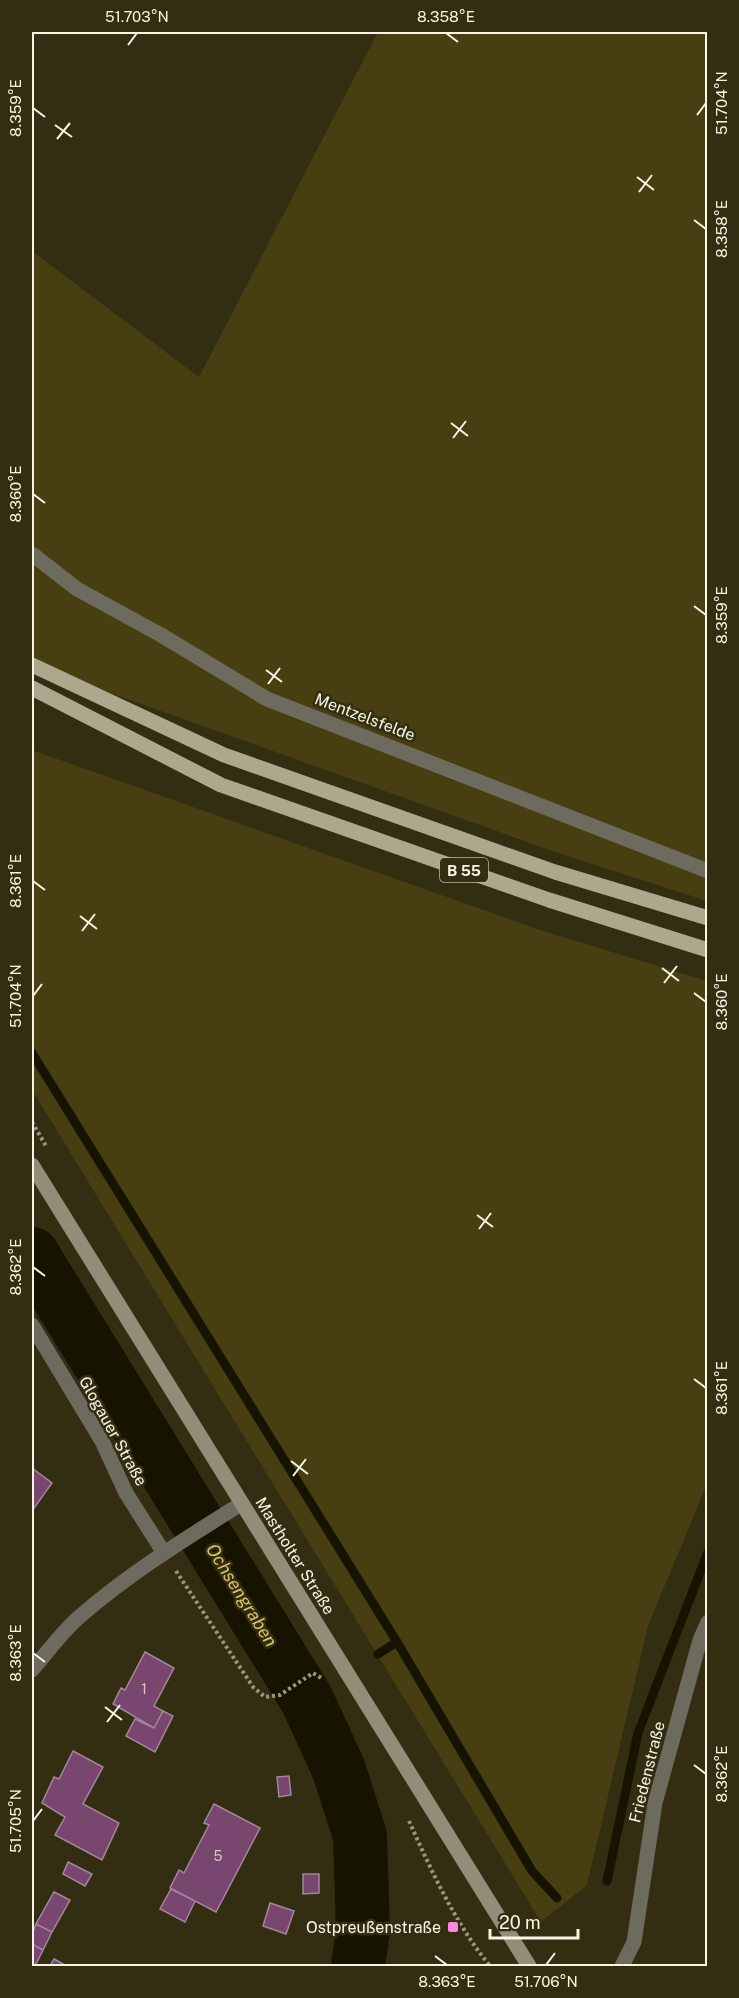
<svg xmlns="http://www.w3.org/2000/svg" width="739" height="1998" viewBox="0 0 739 1998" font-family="'Public Sans',sans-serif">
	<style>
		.green { fill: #473e12 }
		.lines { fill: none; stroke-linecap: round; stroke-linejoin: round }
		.stream { stroke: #171301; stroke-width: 9 }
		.river { stroke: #171301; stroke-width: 54 }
		.building { fill: #78466e; stroke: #a2879b; stroke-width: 1.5 }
		.path { stroke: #9a9680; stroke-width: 4; stroke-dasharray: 3 3; stroke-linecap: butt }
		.lane { stroke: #6d6b5e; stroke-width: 15 }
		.street { stroke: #6d6b5e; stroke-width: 15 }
		.secondary { stroke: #918d79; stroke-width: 15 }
		.primary { stroke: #ada88d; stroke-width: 15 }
		.ticks { fill: none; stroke: #f8f5e4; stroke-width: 2 }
		.poi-dot { fill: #fb87e5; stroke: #332d12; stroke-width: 2 }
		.labels { text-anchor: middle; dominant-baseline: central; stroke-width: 5; stroke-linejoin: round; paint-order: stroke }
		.number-label { font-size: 14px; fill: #d8c9c6 }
		.shield { fill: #332d12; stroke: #bdb9a5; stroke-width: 1.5 }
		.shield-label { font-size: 15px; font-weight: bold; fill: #f8f5e4 }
		.street-label { font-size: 16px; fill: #f8f5e4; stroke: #332d12 }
		.poi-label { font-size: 16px; fill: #f8f5e4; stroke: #332d12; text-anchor: end }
		.water-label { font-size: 18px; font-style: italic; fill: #d8c566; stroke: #332d12 }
		.neatline { fill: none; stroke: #f8f5e4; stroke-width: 2 }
		.ticks-label { font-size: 15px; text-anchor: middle; fill: #f8f5e4 }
	</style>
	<rect width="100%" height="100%" fill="#332d12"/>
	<path class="green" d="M 378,32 L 707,32 L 707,901 L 558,853 L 32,665 L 32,251 L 199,377 Z
		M 32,750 L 540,930 L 707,981 L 707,1484 L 648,1626 L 587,1885 L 541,1922 L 32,1090 Z"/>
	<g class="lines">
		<path class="stream" d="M 32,1053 L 397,1642 L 532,1871 L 557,1898
			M 378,1654 L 397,1642
			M 307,1700 L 324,1688
			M 607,1881 L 638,1733 L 708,1552"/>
		<path class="river" d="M 32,1254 L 307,1700 L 339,1770 L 360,1836 L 363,1931 L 358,1966"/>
	</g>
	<path class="building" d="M 32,1468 L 52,1483 L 32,1511 Z
		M 145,1652 L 174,1668 L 154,1706 L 163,1711 L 154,1728 L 113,1704 L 121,1688 L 125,1690 Z
		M 163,1711 L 173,1716 L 155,1752 L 126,1736 L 135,1719 L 154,1728 Z
		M 73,1751 L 103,1767 L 83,1804 L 119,1823 L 102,1860 L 55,1835 L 65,1817 L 42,1803 L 54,1777 L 59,1779 Z
		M 289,1776 L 291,1795 L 279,1797 L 277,1777 Z
		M 214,1804 L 260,1828 L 216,1912 L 170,1888 L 179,1870 L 184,1873 L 209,1825 L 204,1823 Z
		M 68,1862 L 92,1874 L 85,1886 L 63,1874 Z
		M 303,1874 L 319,1874 L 319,1893 L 303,1894 Z
		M 171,1889 L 195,1901 L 185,1922 L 160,1909 Z
		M 54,1892 L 70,1900 L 52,1932 L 36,1924 Z
		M 270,1903 L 294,1911 L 286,1934 L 263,1926 Z
		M 36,1924 L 52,1932 L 43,1950 L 32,1944 L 32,1934 Z
		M 32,1944 L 43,1950 L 35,1966 L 32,1966 Z
		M 54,1959 L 65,1965 L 65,1966 L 50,1966 Z"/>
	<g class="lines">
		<path class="path" d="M 32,1122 L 46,1146
			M 176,1571 L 253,1687 L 265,1697 L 280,1695 L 313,1673 L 323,1679
			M 409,1821 C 432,1872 455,1923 490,1966"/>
		<path class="lane" d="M 32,554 L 77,589 L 161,635 L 267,699 L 708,871"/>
		<path class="street" d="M 32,1325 L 102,1441 L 126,1493 L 164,1553
			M 32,1670 C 47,1653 61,1633 78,1618 C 128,1574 185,1539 241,1504
			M 622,1966 L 634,1942 L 655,1803 L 700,1640 L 708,1622"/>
		<path class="secondary" d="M 32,1165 L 529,1966"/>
		<path class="primary" d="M 32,665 L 224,755 L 555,872 L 708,918
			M 32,688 L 221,785 L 549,900 L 708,950"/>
	</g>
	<path class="ticks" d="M 446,33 L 458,42M 128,45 L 137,33M 33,108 L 45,117M 697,115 L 706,103M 55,125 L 72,137M 57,139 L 70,123M 637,177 L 654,190M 639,192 L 652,175M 694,220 L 706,229M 451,423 L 468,436M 453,438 L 466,421M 33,494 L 45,503M 694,606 L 706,615M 266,670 L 282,682M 268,684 L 280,668M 33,881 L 45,890M 80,916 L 97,929M 82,931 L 95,914M 662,968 L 679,981M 664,983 L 677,966M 694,993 L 706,1002M 33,996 L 42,984M 477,1215 L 493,1227M 479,1229 L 491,1213M 33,1267 L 45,1276M 694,1379 L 706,1388M 291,1461 L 308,1474M 293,1476 L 306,1459M 33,1653 L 45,1662M 105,1707 L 122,1720M 107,1722 L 120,1705M 694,1765 L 706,1774M 33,1821 L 42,1809M 435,1956 L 447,1965M 546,1965 L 555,1953"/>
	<rect class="poi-dot" x="447" y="1921" width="12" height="12" rx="3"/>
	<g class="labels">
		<g class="number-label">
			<text x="144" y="1689">1</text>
			<text x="218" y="1856">5</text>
		</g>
		<rect class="shield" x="440" y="858" width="48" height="24" rx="4.5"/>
		<g class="shield-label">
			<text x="464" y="870">B 55</text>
		</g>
		<g class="street-label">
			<text transform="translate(365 717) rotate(21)">Mentzelsfelde</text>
			<text transform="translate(113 1431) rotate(61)">Glogauer Straße</text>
			<text transform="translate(295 1556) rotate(58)">Mastholter Straße</text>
			<text transform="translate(647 1772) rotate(-76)">Friedenstraße</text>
		</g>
		<g class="poi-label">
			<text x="441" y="1927">Ostpreußenstraße</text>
		</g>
		<g class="water-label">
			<text transform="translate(242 1595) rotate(58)">Ochsengraben</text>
		</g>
	</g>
	<rect width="739" height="1998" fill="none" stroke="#332d12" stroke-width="66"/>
	<path d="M490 1929v9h88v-9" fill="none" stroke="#f8f5e4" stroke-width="3"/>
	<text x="499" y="1929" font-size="18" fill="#f8f5e4" stroke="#332d12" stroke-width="4.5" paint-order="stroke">20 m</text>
	<rect x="33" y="33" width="673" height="1932" class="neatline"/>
	<g class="ticks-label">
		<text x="137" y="22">51.703°N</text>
		<text x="446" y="22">8.358°E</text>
		<text transform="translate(722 103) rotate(-90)" y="5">51.704°N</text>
		<text transform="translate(16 108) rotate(-90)" y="5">8.359°E</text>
		<text transform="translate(722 229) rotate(-90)" y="5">8.358°E</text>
		<text transform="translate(16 494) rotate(-90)" y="5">8.360°E</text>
		<text transform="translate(722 615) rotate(-90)" y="5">8.359°E</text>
		<text transform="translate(16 881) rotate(-90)" y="5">8.361°E</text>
		<text transform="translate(16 996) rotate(-90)" y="5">51.704°N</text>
		<text transform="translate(722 1002) rotate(-90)" y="5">8.360°E</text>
		<text transform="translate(16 1267) rotate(-90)" y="5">8.362°E</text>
		<text transform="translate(722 1388) rotate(-90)" y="5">8.361°E</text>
		<text transform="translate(16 1653) rotate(-90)" y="5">8.363°E</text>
		<text transform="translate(722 1774) rotate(-90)" y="5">8.362°E</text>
		<text transform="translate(16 1821) rotate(-90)" y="5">51.705°N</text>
		<text x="447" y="1987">8.363°E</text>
		<text x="546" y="1987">51.706°N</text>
	</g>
</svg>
